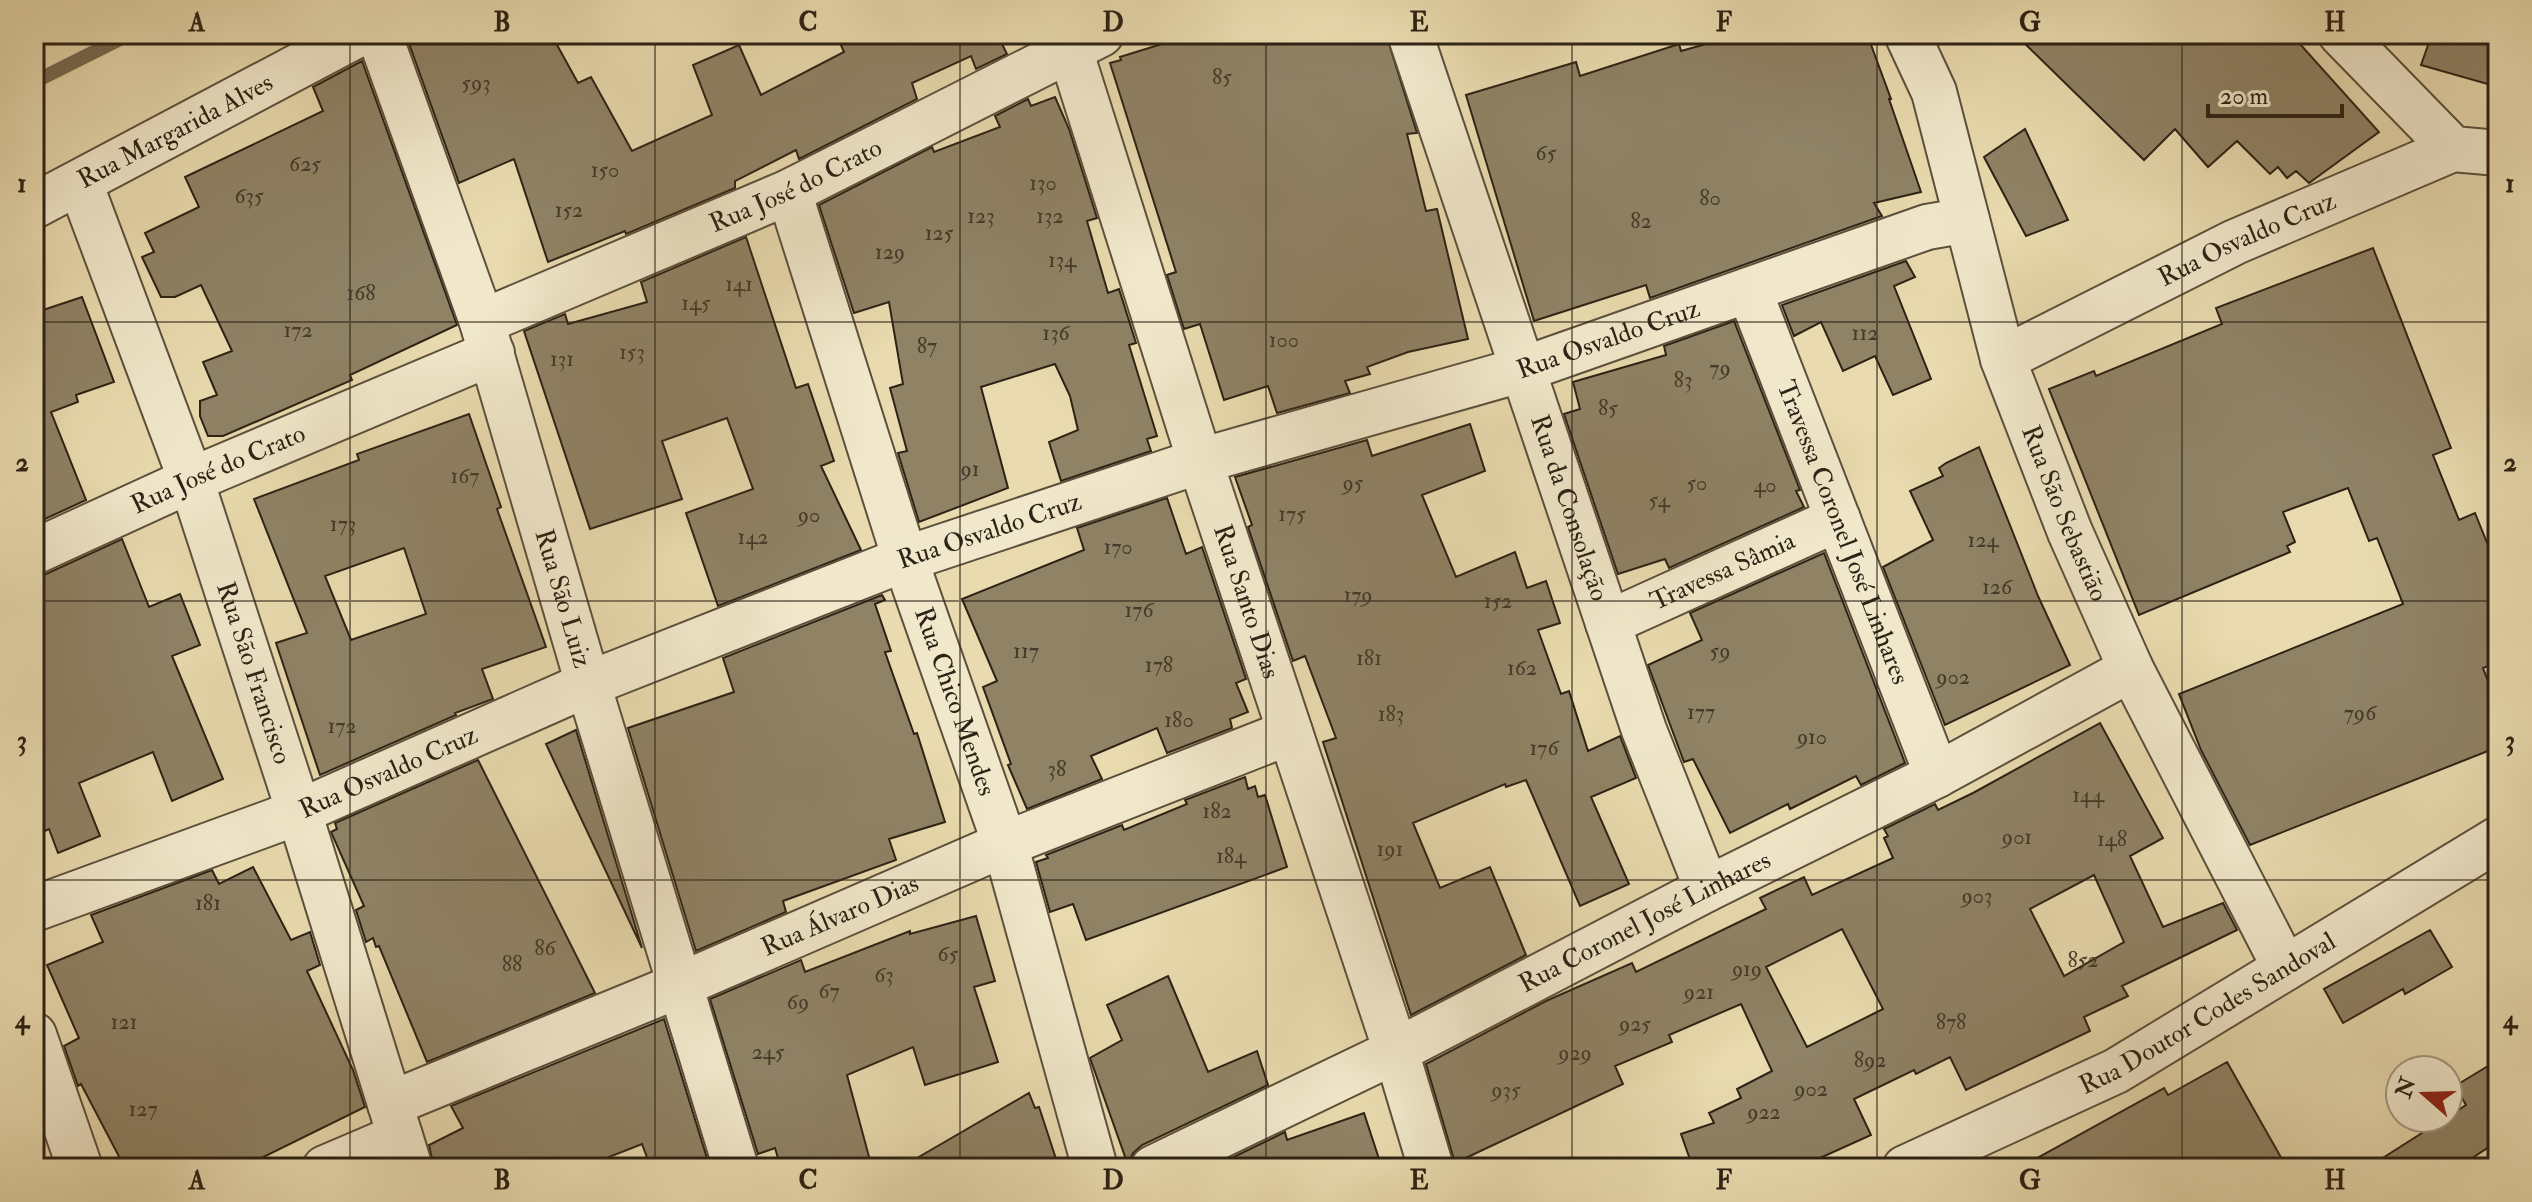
<svg xmlns="http://www.w3.org/2000/svg" width="2532" height="1202" viewBox="0 0 2532 1202" font-family="'IM FELL Double Pica',serif">
	<style>
		.lines { fill: none; stroke-linecap: round; stroke-linejoin: round }
		.stream { stroke: #776b52; stroke-width: 14 }
		.building { fill: #8f8265; stroke: #2d2215; stroke-width: 2; fill-rule: evenodd }
		.street-casing { stroke: #5c503c; stroke-width: 48 }
		.street { stroke: #f1e8cb; stroke-width: 44 }
		.grid { fill: none; stroke: #2d2215; stroke-width: 2; stroke-opacity: 0.55 }
		.labels { text-anchor: middle; dominant-baseline: central; stroke-width: 6; stroke-linejoin: round; paint-order: stroke }
		.number-label { font-size: 22px; fill: #463a29 }
		.street-label { font-size: 26px; fill: #2d2215; stroke: #f1e8cb }
		.neatline { fill: none; stroke: #2d2215; stroke-width: 3 }
		.grid-label { font-size: 26px; text-anchor: middle; font-weight: bold; fill: #2d2215 }
	</style>
	<rect width="100%" height="100%" fill="#e9dbaf"/>
	<filter id="stains"><feTurbulence type="fractalNoise" baseFrequency=".0025" numOctaves="4"/><feColorMatrix values="0 0 0 0 .2 0 0 0 0 .09 0 0 0 0 .02 0 0 0 .5 -.17"/></filter>
	<radialGradient id="worn" r=".72"><stop offset=".6" stop-color="#630" stop-opacity="0"/><stop offset="1" stop-color="#630" stop-opacity=".3"/></radialGradient>
	<g class="lines">
		<path class="stream" d="M 34,82 L 130,34"/>
	</g>
	<path class="building" d="M 551,34 L 578,83 L 591,77 L 632,151 L 712,115 L 693,65 L 739,45 L 761,95 L 844,52 L 840,43 L 859,34 L 1017,34 L 1001,42 L 1007,54 L 976,69 L 971,56 L 912,83 L 917,99 L 799,159 L 796,150 L 735,181 L 735,188 L 626,234 L 625,231 L 548,262 L 514,159 L 459,183 L 406,35 Z
		M 1194,34 L 1386,34 L 1417,133 L 1407,134 L 1426,211 L 1437,209 L 1468,339 L 1408,352 L 1367,367 L 1370,374 L 1345,381 L 1350,393 L 1277,413 L 1268,386 L 1224,400 L 1200,324 L 1184,329 L 1167,275 L 1176,272 L 1110,63 L 1121,60 L 1120,57 Z
		M 1742,34 L 1867,34 L 1891,99 L 1889,99 L 1921,192 L 1874,203 L 1882,216 L 1650,298 L 1646,285 L 1534,321 L 1466,95 L 1576,62 L 1580,76 L 1679,44 L 1681,51 Z
		M 2015,34 L 2291,34 L 2379,132 L 2309,183 L 2296,171 L 2287,178 L 2278,167 L 2270,174 L 2237,141 L 2208,167 L 2175,129 L 2144,160 Z
		M 2432,34 L 2498,34 L 2498,87 L 2421,65 Z
		M 362,61 L 457,325 L 350,375 L 352,380 L 223,436 L 208,436 L 200,416 L 200,401 L 217,395 L 203,362 L 232,351 L 201,285 L 175,297 L 161,297 L 142,257 L 154,252 L 145,233 L 199,207 L 185,177 L 323,111 L 313,87 Z
		M 1055,97 L 1069,129 L 1097,218 L 1087,221 L 1108,293 L 1119,289 L 1136,343 L 1129,345 L 1157,436 L 1147,439 L 1151,451 L 1061,481 L 1049,442 L 1078,430 L 1070,396 L 1055,364 L 981,387 L 1008,488 L 919,522 L 898,453 L 907,451 L 890,388 L 903,384 L 889,302 L 854,313 L 819,205 L 932,147 L 934,152 L 1000,127 L 995,116 L 1028,99 L 1031,106 Z
		M 2025,129 L 2068,220 L 2026,236 L 1984,157 Z
		M 746,237 L 796,388 L 808,384 L 834,461 L 821,466 L 861,550 L 718,606 L 686,513 L 753,489 L 727,418 L 662,441 L 682,499 L 590,529 L 524,331 L 565,314 L 568,324 L 647,302 L 641,282 Z
		M 2373,248 L 2451,448 L 2433,455 L 2459,520 L 2475,513 L 2498,570 L 2498,662 L 2483,668 L 2498,707 L 2498,747 L 2250,845 L 2201,750 L 2179,694 L 2403,604 L 2377,538 L 2369,541 L 2348,488 L 2283,512 L 2295,542 L 2287,546 L 2290,552 L 2139,615 L 2049,389 L 2094,371 L 2096,376 L 2222,324 L 2216,308 Z
		M 1906,261 L 1915,277 L 1894,286 L 1931,379 L 1893,395 L 1875,356 L 1843,371 L 1821,322 L 1794,336 L 1782,305 Z
		M 82,297 L 114,382 L 76,395 L 78,402 L 51,412 L 86,500 L 34,524 L 34,313 Z
		M 1734,321 L 1800,490 L 1796,491 L 1804,507 L 1669,568 L 1665,559 L 1618,574 L 1564,414 L 1580,409 L 1573,382 L 1666,355 L 1664,346 Z
		M 469,414 L 501,507 L 497,509 L 546,647 L 482,669 L 493,699 L 455,713 L 456,715 L 320,775 L 276,643 L 307,633 L 254,499 L 359,460 L 357,454 ZM 404,548 L 426,614 L 351,640 L 325,576 Z
		M 1470,424 L 1485,471 L 1422,495 L 1456,577 L 1515,552 L 1527,588 L 1546,581 L 1560,623 L 1538,630 L 1561,694 L 1569,691 L 1588,751 L 1620,736 L 1636,778 L 1591,797 L 1629,884 L 1580,906 L 1526,780 L 1506,787 L 1505,784 L 1413,823 L 1440,888 L 1490,867 L 1526,955 L 1411,1015 L 1323,742 L 1336,738 L 1305,656 L 1293,661 L 1248,527 L 1252,525 L 1235,477 L 1367,440 L 1372,456 Z
		M 1979,447 L 2038,596 L 2070,665 L 1945,725 L 1883,567 L 1933,540 L 1910,491 L 1943,476 L 1939,468 L 1946,463 Z
		M 1167,498 L 1186,554 L 1202,547 L 1246,679 L 1236,683 L 1248,712 L 1230,719 L 1232,728 L 1167,753 L 1157,728 L 1091,756 L 1102,779 L 1027,809 L 1008,765 L 1011,764 L 983,687 L 997,681 L 962,599 L 1084,550 L 1077,528 Z
		M 122,539 L 149,607 L 180,594 L 200,645 L 172,656 L 223,779 L 172,801 L 153,752 L 79,783 L 100,836 L 58,853 L 49,829 L 34,836 L 34,577 L 44,575 Z
		M 1824,553 L 1905,763 L 1861,785 L 1856,776 L 1790,809 L 1788,804 L 1730,833 L 1693,759 L 1684,762 L 1648,665 L 1702,640 L 1690,613 Z
		M 882,595 L 885,600 L 875,604 L 891,651 L 885,652 L 914,734 L 917,733 L 945,822 L 889,839 L 896,860 L 783,901 L 786,912 L 696,951 L 628,728 L 734,692 L 723,658 Z
		M 2100,723 L 2163,838 L 2130,856 L 2163,927 L 2223,903 L 2237,930 L 2122,986 L 2128,996 L 2084,1017 L 2090,1031 L 1966,1090 L 1950,1057 L 1916,1074 L 1914,1070 L 1854,1099 L 1871,1135 L 1798,1168 L 1693,1168 L 1681,1134 L 1714,1123 L 1709,1113 L 1741,1098 L 1737,1089 L 1772,1071 L 1741,1004 L 1669,1035 L 1672,1042 L 1615,1066 L 1623,1084 L 1455,1163 L 1426,1064 L 1546,1001 L 1632,963 L 1636,972 L 1766,909 L 1760,898 L 1804,877 L 1812,895 L 1893,858 L 1884,838 L 1888,836 L 1884,829 L 1935,804 L 1938,810 L 1973,793 ZM 2094,875 L 2124,942 L 2064,976 L 2030,909 ZM 1842,929 L 1883,1009 L 1807,1047 L 1766,967 Z
		M 576,730 L 642,948 L 546,744 Z
		M 478,760 L 595,993 L 427,1062 L 379,946 L 376,947 L 373,938 L 366,942 L 356,910 L 364,906 L 331,832 L 337,829 L 335,823 Z
		M 1245,777 L 1248,789 L 1255,786 L 1258,797 L 1265,795 L 1287,867 L 1086,940 L 1073,904 L 1050,912 L 1036,862 L 1048,858 L 1046,855 L 1122,825 L 1124,830 L 1187,804 L 1185,800 Z
		M 253,867 L 291,940 L 310,932 L 320,965 L 307,971 L 353,1070 L 365,1107 L 241,1168 L 125,1168 L 81,1084 L 78,1086 L 64,1046 L 79,1038 L 47,965 L 103,942 L 91,915 L 212,870 L 219,884 Z
		M 976,916 L 995,981 L 974,987 L 998,1062 L 925,1085 L 913,1047 L 847,1075 L 872,1168 L 781,1168 L 775,1148 L 758,1154 L 710,999 L 801,960 L 805,972 L 910,931 L 910,934 Z
		M 2430,930 L 2452,967 L 2405,994 L 2403,989 L 2343,1023 L 2324,989 Z
		M 1168,976 L 1208,1072 L 1257,1051 L 1268,1085 L 1142,1145 L 1133,1153 L 1128,1165 L 1090,1058 L 1122,1040 L 1107,1005 Z
		M 664,1019 L 710,1168 L 651,1168 L 642,1144 L 581,1168 L 434,1168 L 429,1145 L 463,1128 L 451,1106 Z
		M 2498,1060 L 2498,1163 L 2489,1147 L 2457,1168 L 2367,1168 L 2466,1105 L 2455,1086 Z
		M 2227,1062 L 2287,1168 L 2019,1168 L 2164,1088 L 2168,1095 Z
		M 1029,1093 L 1035,1108 L 1039,1107 L 1059,1168 L 900,1168 Z
		M 1364,1113 L 1382,1168 L 1211,1168 L 1285,1132 L 1287,1140 Z"/>
	<g class="lines">
		<defs>
			<g id="street">
				<path id="s1" d="M 379,34 L 482,322 L 588,684 L 736,1168"/>
				<path id="s2" d="M 1065,34 L 1200,461 L 1396,1051 L 1431,1168"/>
				<path id="s3" d="M 1410,34 L 1644,730 L 1707,889"/>
				<path id="s4" d="M 1907,34 L 1934,92 L 2003,359 L 2070,532 L 2131,669 L 2285,968"/>
				<path d="M 2341,34 L 2453,149 L 2498,153"/>
				<path id="s5" d="M 80,183 L 191,480 L 299,812 L 410,1168"/>
				<path id="s6" d="M 789,192 L 905,559 L 1005,844 L 1095,1168"/>
				<path id="s7" d="M 34,206 L 359,34"/>
				<path id="s8" d="M 1749,290 L 1937,775"/>
				<path id="s9" d="M 482,322 L 789,192 L 1101,34"/>
				<path id="s10" d="M 2003,359 L 2235,242 L 2453,149"/>
				<path id="s11" d="M 34,552 L 191,480 L 492,353"/>
				<path id="s12" d="M 1608,623 L 1838,519"/>
				<path id="s13" d="M 34,909 L 299,812 L 588,684 L 905,559 L 1200,461 L 1524,369 L 1927,227 L 1967,220"/>
				<path d="M 34,1035 L 80,1168"/>
				<path id="s14" d="M 390,1104 L 680,985 L 1005,844 L 1290,732"/>
				<path d="M 325,1168 L 400,1136"/>
				<path id="s15" d="M 1153,1168 L 1396,1051 L 1707,889 L 1937,775 L 2131,669"/>
				<path id="s16" d="M 1905,1168 L 2116,1071 L 2498,839"/>
			</g>
		</defs>
		<use href="#street" class="street-casing"/>
		<use href="#street" class="street"/>
	</g>
	<path class="grid" d="M 350,34 L 350,1168M 655,34 L 655,1168M 960,34 L 960,1168M 1266,34 L 1266,1168M 1572,34 L 1572,1168M 1877,34 L 1877,1168M 2182,34 L 2182,1168M 34,322 L 2498,322M 34,601 L 2498,601M 34,880 L 2498,880"/>
	<g class="labels">
		<g class="number-label">
			<text x="1222" y="77">85</text>
			<text x="476" y="83">593</text>
			<text x="1546" y="153">65</text>
			<text x="305" y="164">625</text>
			<text x="605" y="170">150</text>
			<text x="1043" y="183">130</text>
			<text x="249" y="196">635</text>
			<text x="1710" y="198">80</text>
			<text x="569" y="210">152</text>
			<text x="981" y="216">123</text>
			<text x="1050" y="216">132</text>
			<text x="1641" y="221">82</text>
			<text x="939" y="233">125</text>
			<text x="890" y="252">129</text>
			<text x="1062" y="260">134</text>
			<text x="739" y="284">141</text>
			<text x="361" y="293">168</text>
			<text x="696" y="303">145</text>
			<text x="298" y="330">172</text>
			<text x="1056" y="333">136</text>
			<text x="1865" y="333">112</text>
			<text x="1284" y="340">100</text>
			<text x="927" y="346">87</text>
			<text x="632" y="352">153</text>
			<text x="562" y="359">131</text>
			<text x="1720" y="368">79</text>
			<text x="1683" y="380">83</text>
			<text x="1608" y="408">85</text>
			<text x="970" y="469">91</text>
			<text x="465" y="476">167</text>
			<text x="1353" y="483">95</text>
			<text x="1697" y="483">50</text>
			<text x="1765" y="485">40</text>
			<text x="1659" y="500">54</text>
			<text x="1292" y="514">175</text>
			<text x="809" y="515">90</text>
			<text x="343" y="524">173</text>
			<text x="753" y="537">142</text>
			<text x="1983" y="540">124</text>
			<text x="1118" y="547">170</text>
			<text x="1997" y="587">126</text>
			<text x="1358" y="595">179</text>
			<text x="1498" y="601">152</text>
			<text x="1139" y="610">176</text>
			<text x="1026" y="651">117</text>
			<text x="1720" y="651">59</text>
			<text x="1369" y="658">181</text>
			<text x="1159" y="665">178</text>
			<text x="1522" y="668">162</text>
			<text x="1953" y="677">902</text>
			<text x="1701" y="712">177</text>
			<text x="2360" y="713">796</text>
			<text x="1391" y="714">183</text>
			<text x="1179" y="720">180</text>
			<text x="342" y="726">172</text>
			<text x="1812" y="737">910</text>
			<text x="1544" y="748">176</text>
			<text x="1057" y="769">38</text>
			<text x="2088" y="795">144</text>
			<text x="1217" y="811">182</text>
			<text x="2017" y="837">901</text>
			<text x="2112" y="839">148</text>
			<text x="1390" y="849">191</text>
			<text x="1231" y="856">184</text>
			<text x="1977" y="896">903</text>
			<text x="208" y="903">181</text>
			<text x="545" y="948">86</text>
			<text x="948" y="954">65</text>
			<text x="2083" y="960">852</text>
			<text x="512" y="964">88</text>
			<text x="1747" y="969">919</text>
			<text x="884" y="975">63</text>
			<text x="829" y="991">67</text>
			<text x="1699" y="992">921</text>
			<text x="798" y="1002">69</text>
			<text x="124" y="1022">121</text>
			<text x="1951" y="1022">878</text>
			<text x="1635" y="1024">925</text>
			<text x="768" y="1052">245</text>
			<text x="1575" y="1053">929</text>
			<text x="1870" y="1060">892</text>
			<text x="1811" y="1089">902</text>
			<text x="1506" y="1090">935</text>
			<text x="143" y="1109">127</text>
			<text x="1764" y="1112">922</text>
		</g>
		<g class="street-label">
			<text stroke="none"><textPath href="#s7" startOffset="160">Rua Margarida Alves</textPath></text>
			<text stroke="none"><textPath href="#s9" startOffset="342">Rua José do Crato</textPath></text>
			<text stroke="none"><textPath href="#s10" startOffset="272">Rua Osvaldo Cruz</textPath></text>
			<text stroke="none"><textPath href="#s13" startOffset="1676">Rua Osvaldo Cruz</textPath></text>
			<text stroke="none"><textPath href="#s11" startOffset="202">Rua José do Crato</textPath></text>
			<text stroke="none"><textPath href="#s3" startOffset="500">Rua da Consolação</textPath></text>
			<text stroke="none"><textPath href="#s4" startOffset="506">Rua São Sebastião</textPath></text>
			<text stroke="none"><textPath href="#s13" startOffset="1028">Rua Osvaldo Cruz</textPath></text>
			<text stroke="none"><textPath href="#s8" startOffset="260">Travessa Coronel José Linhares</textPath></text>
			<text stroke="none"><textPath href="#s12" startOffset="126">Travessa Sâmia</textPath></text>
			<text stroke="none"><textPath href="#s1" startOffset="594">Rua São Luiz</textPath></text>
			<text stroke="none"><textPath href="#s2" startOffset="596">Rua Santo Dias</textPath></text>
			<text stroke="none"><textPath href="#s5" startOffset="520">Rua São Francisco</textPath></text>
			<text stroke="none"><textPath href="#s6" startOffset="536">Rua Chico Mendes</textPath></text>
			<text stroke="none"><textPath href="#s13" startOffset="380">Rua Osvaldo Cruz</textPath></text>
			<text stroke="none"><textPath href="#s14" startOffset="488">Rua Álvaro Dias</textPath></text>
			<text stroke="none"><textPath href="#s15" startOffset="550">Rua Coronel José Linhares</textPath></text>
			<text stroke="none"><textPath href="#s16" startOffset="340">Rua Doutor Codes Sandoval</textPath></text>
		</g>
	</g>
	<rect width="2532" height="1202" fill="none" stroke="#e9dbaf" stroke-width="88"/>
	<g transform="translate(2424 1094) rotate(290)"><circle r="38" fill="#f1e8cb" stroke="#a39982" stroke-width="2"/>
	<path d="M0-6L14 30L0 20L-14 30Z" fill="#8f2418"/>
	<text y="-12" font-size="22" font-weight="bold" text-anchor="middle" fill="#2d2215">N</text>
	</g>
	<path d="M2208 104v12h134v-12" fill="none" stroke="#2d2215" stroke-width="4"/>
	<text x="2220" y="104" font-size="24" fill="#2d2215" stroke="#f1e8cb" stroke-width="6" paint-order="stroke">20 m</text>
	<rect x="44" y="44" width="2444" height="1114" class="neatline"/>
	<g class="grid-label">
		<text x="197" y="31">A</text>
		<text x="502" y="31">B</text>
		<text x="808" y="31">C</text>
		<text x="1113" y="31">D</text>
		<text x="1419" y="31">E</text>
		<text x="1724" y="31">F</text>
		<text x="2030" y="31">G</text>
		<text x="2335" y="31">H</text>
		<text x="22" y="192">1</text>
		<text x="2510" y="192">1</text>
		<text x="22" y="471">2</text>
		<text x="2510" y="471">2</text>
		<text x="22" y="749">3</text>
		<text x="2510" y="749">3</text>
		<text x="22" y="1028">4</text>
		<text x="2510" y="1028">4</text>
		<text x="197" y="1189">A</text>
		<text x="502" y="1189">B</text>
		<text x="808" y="1189">C</text>
		<text x="1113" y="1189">D</text>
		<text x="1419" y="1189">E</text>
		<text x="1724" y="1189">F</text>
		<text x="2030" y="1189">G</text>
		<text x="2335" y="1189">H</text>
	</g>
	<rect width="100%" height="100%" filter="url(#stains)"/>
	<rect width="100%" height="100%" fill="url(#worn)"/>
</svg>
